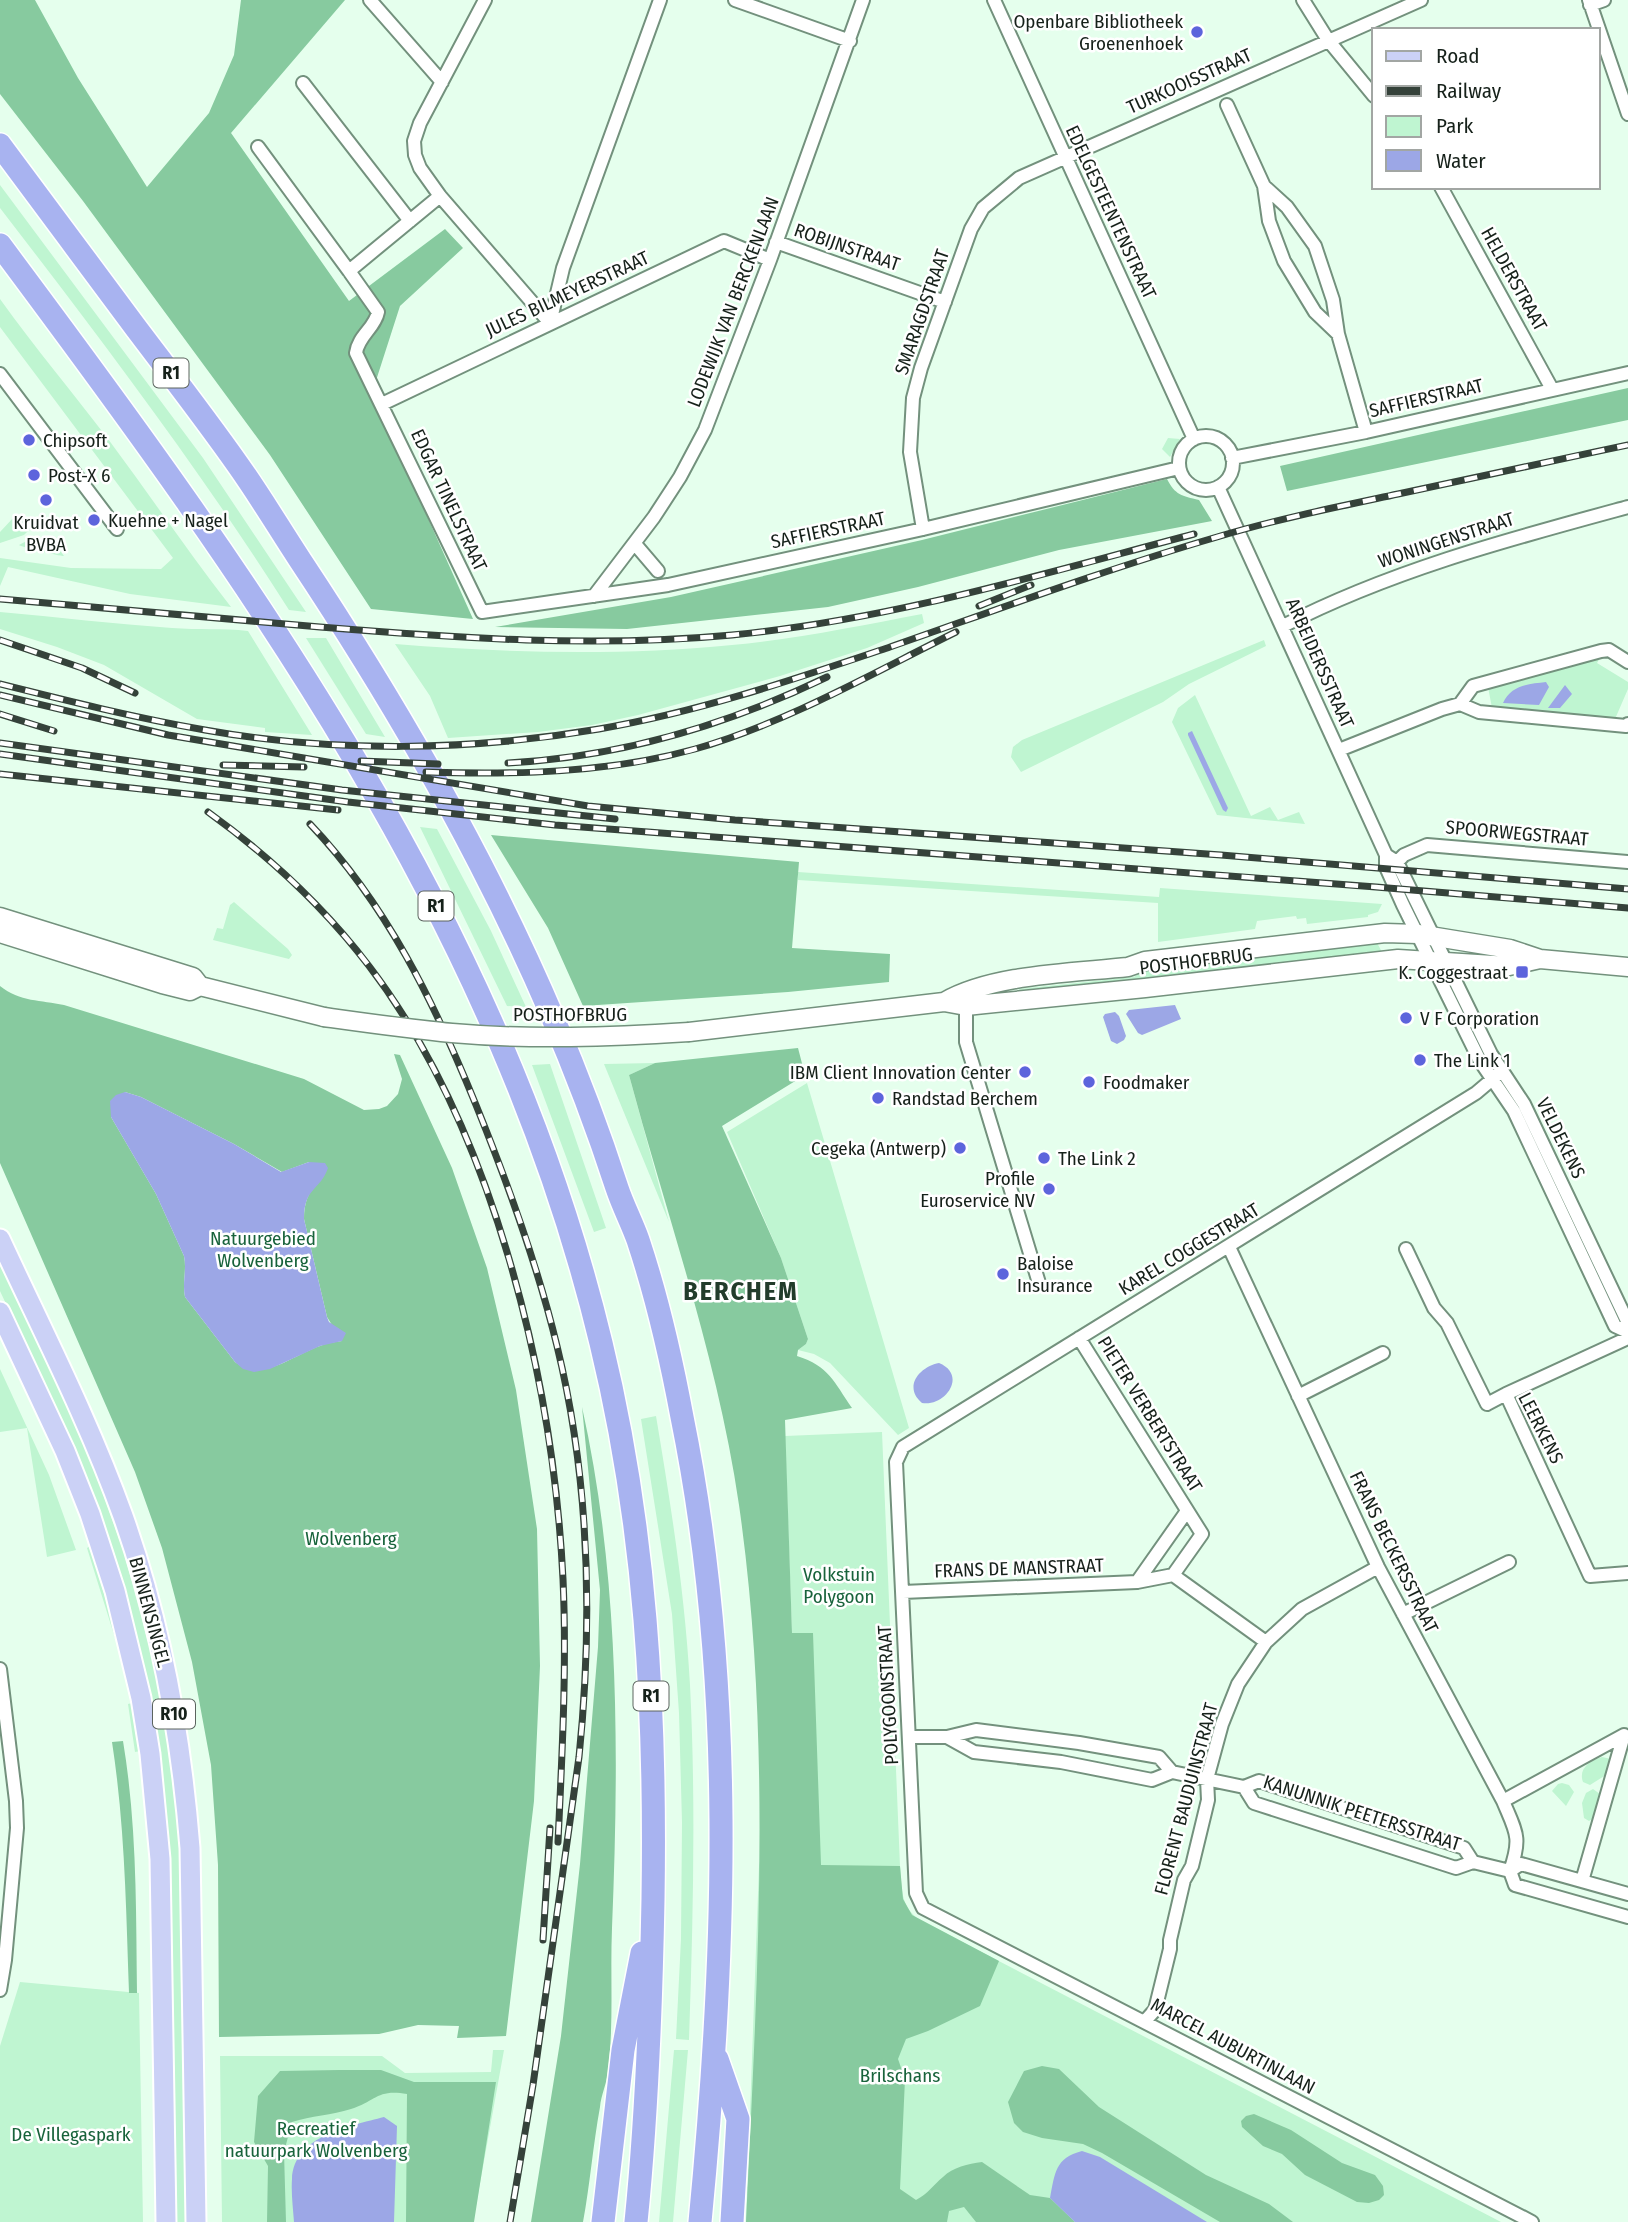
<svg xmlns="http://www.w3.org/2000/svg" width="1628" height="2222" viewBox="0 0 1628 2222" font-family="'Fira Sans Condensed',sans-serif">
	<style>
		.green { fill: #bff5d1 }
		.forest { fill: #87ca9f; fill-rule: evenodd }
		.water { fill: #9ca7e6 }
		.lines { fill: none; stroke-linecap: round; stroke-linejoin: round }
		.street-casing { stroke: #73917d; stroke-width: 16 }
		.secondary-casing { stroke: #73917d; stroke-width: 21 }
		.primary-casing { stroke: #fff; stroke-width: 23 }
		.highway-casing { stroke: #fff; stroke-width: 26 }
		.street { stroke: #fff; stroke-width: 12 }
		.secondary { stroke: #fff; stroke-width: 18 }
		.primary { stroke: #cbd1f6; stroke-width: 19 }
		.highway { stroke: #a8b3f0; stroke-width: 23 }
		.rail-casing { stroke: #35423a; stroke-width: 7 }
		.rail { stroke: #fff; stroke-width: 4.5; stroke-dasharray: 13; stroke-linecap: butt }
		.secondary-bridge-casing { stroke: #73917d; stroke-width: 21; stroke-linecap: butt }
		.secondary-bridge { stroke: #fff; stroke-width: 18 }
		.poi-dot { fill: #5d64dc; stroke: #fff; stroke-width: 2.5 }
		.labels { text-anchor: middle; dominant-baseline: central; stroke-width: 5; stroke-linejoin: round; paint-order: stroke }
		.shield { fill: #fff; stroke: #5c645f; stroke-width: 2 }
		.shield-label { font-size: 18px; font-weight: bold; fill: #16211a }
		.poi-label { font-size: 19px; fill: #16211a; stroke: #fff; text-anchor: start }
		.street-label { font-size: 19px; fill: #16211a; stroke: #fff }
		.park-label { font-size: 19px; fill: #18633b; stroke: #fff }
		.district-label { font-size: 26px; font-weight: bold; letter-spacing: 2px; fill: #223c2b; stroke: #fff }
	</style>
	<rect width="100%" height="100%" fill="#e5ffed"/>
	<path class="green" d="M 0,185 L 203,458 L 306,612 L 289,610 C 201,471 101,339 0,208 Z
		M 0,299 C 35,348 74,394 111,443 C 151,497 189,553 231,607 L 130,594 L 8,567 L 0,586 L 0,558 L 71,568 L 161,569 L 173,558 L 0,327 Z
		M 1168,438 L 1180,439 L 1170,457 L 1162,449 Z
		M 19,516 L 27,521 L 28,531 L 24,535 L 0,543 L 0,532 L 14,517 Z
		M 34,537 L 55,544 L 64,556 C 59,556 21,547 19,545 Z
		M 0,612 C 57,617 115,624 172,628 C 198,630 223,628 248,631 L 312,735 L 265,732 L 265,728 L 197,719 L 104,665 L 57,647 L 0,629 Z
		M 922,614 L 924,623 L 867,648 L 780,676 L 638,715 L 592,725 L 538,732 L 448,738 L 430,696 L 395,644 C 508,653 619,656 732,645 C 796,639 859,626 922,614 Z
		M 306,638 L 326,638 L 385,737 L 366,734 Z
		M 1264,640 L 1266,646 L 1189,684 L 1163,702 L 1021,772 L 1011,757 L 1013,747 L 1022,740 Z
		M 1602,654 L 1597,663 L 1628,682 L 1628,689 L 1615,719 L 1492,708 L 1488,687 Z
		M 1195,695 L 1251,816 L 1270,807 L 1278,820 L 1299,812 L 1305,824 L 1217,815 L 1172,722 L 1178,708 Z
		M 420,827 L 437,829 L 491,931 L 526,1007 L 507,1006 Z
		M 798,872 L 1159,897 L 1160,888 L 1382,904 L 1378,912 L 1368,915 L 1368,917 L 1307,924 L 1306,918 L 1297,919 L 1296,916 L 1257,921 L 1255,929 L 1158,942 L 1158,903 L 798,880 Z
		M 234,902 L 288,949 L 292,955 L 289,959 L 213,940 L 217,928 L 223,929 L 230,905 Z
		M 1376,941 L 1382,952 L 1101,985 L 1088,984 L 1020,992 L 1019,989 L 1134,977 L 1146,969 Z
		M 655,1063 L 629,1075 L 669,1222 L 604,1064 Z
		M 550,1064 L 606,1228 L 594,1232 L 532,1065 Z
		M 807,1083 L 909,1428 L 898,1435 L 830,1363 L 814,1354 L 798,1350 L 806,1344 L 808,1339 L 781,1258 L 727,1132 Z
		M 0,1261 L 83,1441 L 97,1477 L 124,1553 L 156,1672 L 168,1743 L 180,1839 L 186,2222 L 177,2222 L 170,1882 L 166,1812 L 151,1697 L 126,1591 L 113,1549 L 44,1385 L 0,1291 Z
		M 0,1369 L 49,1475 L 76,1550 L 47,1557 L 27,1428 L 0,1432 Z
		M 656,1416 C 671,1505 685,1595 690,1685 C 696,1803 693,1921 689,2040 L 676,2039 L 681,1939 L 682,1822 L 679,1713 L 672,1614 L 641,1419 Z
		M 882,1432 L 900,1866 C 902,1888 900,1907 920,1920 L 1501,2222 L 746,2222 L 759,1866 L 812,1633 L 792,1633 L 785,1436 Z
		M 90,1546 L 117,1638 L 115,1638 L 87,1548 Z
		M 132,1703 L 140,1751 L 135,1752 L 128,1704 Z
		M 1602,1757 L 1611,1759 L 1609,1773 L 1590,1785 L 1583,1782 C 1578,1769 1590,1760 1602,1757 Z
		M 1562,1783 L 1569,1785 L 1574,1792 L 1566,1806 L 1552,1791 L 1558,1784 Z
		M 1593,1789 L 1600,1794 C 1602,1804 1599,1817 1589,1821 L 1584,1818 L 1582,1803 L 1586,1793 Z
		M 20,1982 L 139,1993 L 143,2222 L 0,2222 L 0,2046 Z
		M 493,2050 L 504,2050 L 473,2222 L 222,2222 L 220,2056 L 382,2056 L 405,2073 L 491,2072 Z
		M 674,2050 L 688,2050 L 673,2222 L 659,2222 Z"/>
	<path class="forest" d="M 0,0 L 35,0 L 78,78 L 147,187 L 209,113 L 234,55 L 241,0 L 345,0 L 231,133 L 349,301 L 445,229 L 463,248 L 400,306 L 372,393 L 473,619 L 371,609 L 270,455 L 83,201 L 0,94 Z
		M 1628,388 L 1628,420 L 1287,491 L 1280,466 Z
		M 1167,479 C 1175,495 1182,496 1199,500 L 1212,521 L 1059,550 L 918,587 L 828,607 L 627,629 L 495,627 L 671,597 L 922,540 Z
		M 491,835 L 799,862 L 792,948 L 890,954 L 889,982 L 788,992 L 583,1006 L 548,928 Z
		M 0,986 C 20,1002 41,1000 64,1005 L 304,1079 L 364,1110 L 379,1109 L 387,1106 L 398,1094 L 402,1079 L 394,1054 L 400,1055 L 452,1168 L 487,1268 L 516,1390 L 537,1529 L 540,1666 L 534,1801 L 506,2036 L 457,2038 L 459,2026 L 418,2025 L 379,2034 L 219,2037 L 218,1865 L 211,1765 L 192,1662 L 162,1548 L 135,1472 L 0,1163 ZM 125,1092 L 141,1097 L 234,1144 L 282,1172 L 309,1162 L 320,1181 C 308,1191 304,1203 304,1219 L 327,1317 L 342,1341 C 335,1342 327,1343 320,1346 C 293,1355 262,1383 235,1362 L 185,1297 C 182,1283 187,1270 184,1256 L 156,1194 L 111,1117 Z
		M 798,1048 L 805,1075 L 722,1126 L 781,1258 L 808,1339 L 806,1344 L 798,1350 L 797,1356 C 829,1366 834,1382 852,1408 L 785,1420 L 792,1633 L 813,1633 L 821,1865 L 900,1866 L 903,1899 L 912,1915 L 999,1961 L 980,2006 L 928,2031 L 906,2039 L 898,2059 L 905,2079 L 900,2189 L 916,2200 C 928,2194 933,2185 943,2177 C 953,2167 968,2164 982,2162 L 1030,2195 L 1050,2198 L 1075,2222 L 976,2222 L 964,2207 L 949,2211 L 947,2222 L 746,2222 C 757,1984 773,1742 739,1505 C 718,1359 667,1217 629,1075 L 655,1063 Z
		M 582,1407 C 620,1578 619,1755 612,1928 C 610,1976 614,2023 608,2071 C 607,2083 601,2095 600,2107 C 593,2145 590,2184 583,2222 L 531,2222 L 561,2036 L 580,1864 L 598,1647 L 600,1590 Z
		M 123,1741 C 137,1825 136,1908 137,1993 L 129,1993 C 126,1908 125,1826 112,1742 Z
		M 1042,2066 L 1059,2069 L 1099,2107 L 1206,2175 L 1269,2204 L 1293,2222 L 1220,2222 L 1102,2153 L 1083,2144 L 1042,2138 L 1023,2132 L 1014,2123 L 1008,2102 L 1024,2071 Z
		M 339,2070 L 381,2070 L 414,2082 L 496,2082 L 474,2222 L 406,2222 L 407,2094 C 376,2089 377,2101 351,2109 C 332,2115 311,2116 292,2122 L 284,2152 L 286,2222 L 267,2222 L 268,2166 L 254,2142 L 258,2096 L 280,2071 Z
		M 1254,2114 L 1291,2130 L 1342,2163 L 1375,2175 L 1383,2186 L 1384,2195 L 1379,2200 L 1369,2203 L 1357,2202 L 1305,2175 L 1282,2154 L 1263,2146 L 1242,2127 L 1241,2121 L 1246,2116 Z"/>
	<path class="water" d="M 1546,682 L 1549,687 L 1539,705 L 1503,703 C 1511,685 1529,684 1546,682 Z
		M 1565,685 L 1572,694 L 1560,708 L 1548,708 Z
		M 1192,731 L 1228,808 L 1226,812 L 1223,810 L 1188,735 L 1188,733 Z
		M 1175,1005 L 1181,1019 L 1142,1035 L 1138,1033 L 1126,1014 L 1129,1010 Z
		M 1115,1012 L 1119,1016 L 1126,1036 L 1124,1040 L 1117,1044 L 1111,1041 L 1103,1017 L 1105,1014 Z
		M 125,1092 L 141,1097 L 234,1144 L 281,1172 L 309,1162 L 325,1163 L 328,1168 C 320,1191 304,1187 304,1219 L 327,1317 L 329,1322 L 346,1333 L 342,1341 L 320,1346 L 270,1369 L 254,1372 L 243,1369 L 235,1362 L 185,1297 C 182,1283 187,1270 184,1256 L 156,1194 L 111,1117 L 110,1101 L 116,1095 Z
		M 939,1363 C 968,1375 945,1407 922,1403 C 903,1387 919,1367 939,1363 Z
		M 384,2117 L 397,2126 L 394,2222 L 294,2222 C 293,2208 291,2193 292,2179 C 294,2135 351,2126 384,2117 Z
		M 1082,2151 L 1100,2157 L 1207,2222 L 1075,2222 L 1050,2198 C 1055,2173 1055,2158 1082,2151 Z"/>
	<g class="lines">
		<defs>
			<path id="street" d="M 370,0 L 442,82
				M 485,0 L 420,123 L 414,141 L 415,155 L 420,168 L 440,196 L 550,323
				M 735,0 L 850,41
				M 994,0 L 1194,439
				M 1303,0 L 1328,40 L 1374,96
				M 1589,0 L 1628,114
				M 1590,5 L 1604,0
				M 303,83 L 410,221
				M 1227,105 L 1264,186 L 1269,221 L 1284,261 L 1315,312 L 1338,334
				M 258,147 L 349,271
				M 1264,186 L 1287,207 L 1315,246 L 1333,300 L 1338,334 L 1366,432
				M 1441,187 L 1552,389
				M 440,196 L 349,271 L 378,312 C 375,328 358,336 356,353 L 482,612 L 668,585 L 923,529 L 1179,468
				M 776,242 L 945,302
				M 550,323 L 563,268 L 660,0
				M 0,374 L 117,529
				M 382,404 L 724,241 L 770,260
				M1179 463a27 27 0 1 1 54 0a27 27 0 1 1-54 0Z
				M 1232,458 L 1366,432 L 1628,373
				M 1218,487 L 1386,855 L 1386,867 L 1403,905 L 1480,1061 L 1514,1111 L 1615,1326 L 1628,1332
				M 923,529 L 910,452 L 913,398 L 921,368 L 971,229 L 983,208 L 1019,178 L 1421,0
				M 635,544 L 658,571
				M 594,596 L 654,517 L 680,477 L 705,430 L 770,260 L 863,0
				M 1283,626 C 1392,570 1510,539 1628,507
				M 1460,704 L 1473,686 L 1601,651 L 1609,650 L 1628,662
				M 1339,750 L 1442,709 L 1460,704 L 1479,712 L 1626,726 L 1628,724
				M 1386,855 L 1397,862 L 1491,1054 L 1524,1104 L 1628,1323
				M 1397,862 L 1404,855 L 1427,845 L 1628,862
				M 966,1000 L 966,1042 L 1039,1283
				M 1502,1071 L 1476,1093 L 903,1447 L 896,1462 L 916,1893 L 923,1908 L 1532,2222
				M 1229,1247 L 1378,1567 L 1503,1801 C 1516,1832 1522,1837 1510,1871
				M 1406,1249 L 1434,1308 L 1447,1323 L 1487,1404 L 1506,1394 L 1590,1576 L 1628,1573
				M 1079,1338 L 1202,1534 L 1173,1575
				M 1506,1394 L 1628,1338
				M 1298,1396 L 1383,1353
				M 1173,1575 L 1266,1642
				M 1137,1582 L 1187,1511
				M 903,1592 L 1137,1582 L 1173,1575
				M 1403,1614 L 1509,1562
				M 0,1669 L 16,1801 L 17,1828 L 5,1960 L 0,1990
				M 910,1737 L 947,1737 L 976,1730 L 1079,1743 L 1159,1757 L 1172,1772
				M 947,1737 L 974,1752 L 1061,1762 L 1152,1780 L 1172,1772 L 1244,1787 L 1259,1781 L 1464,1848 L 1473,1862
				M 1244,1787 L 1254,1803 L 1456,1868 L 1473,1862 L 1510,1871 L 1521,1864 L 1628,1894
				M 1503,1801 L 1624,1735
				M 1510,1871 L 1515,1885 L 1628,1917
				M 1582,1881 L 1624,1735
				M 1145,2021 L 1155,2010 L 1170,1949 L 1170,1940 L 1184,1880 L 1192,1866 L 1208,1800 L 1207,1779 L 1222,1724 L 1238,1684 L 1266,1642 L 1302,1609 L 1378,1567"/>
			<path id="secondary" d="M 0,917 L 193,977 L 200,986
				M 0,933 L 162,984 L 190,991 L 200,986 L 324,1017
				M 944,1002 C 992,974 1072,973 1128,967 L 1145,961 L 1385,933 L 1418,934 L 1510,949 L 1540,959 L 1628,967
				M 689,1032 L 944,1002 L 966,1006 L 985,1004 L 1145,988 L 1398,959 L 1509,966 L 1540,959"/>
			<path id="primary" d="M 0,1239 C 42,1330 89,1421 123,1516 C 161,1623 181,1735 190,1848 L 196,2222
				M 0,1312 L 65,1451 L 90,1514 L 115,1591 L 141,1698 L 150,1754 L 160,1859 L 166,2222"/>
			<path id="highway" d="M 0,145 C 46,206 90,267 136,328 C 170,373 205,418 238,465 C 260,496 279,528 300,560 C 430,756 544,963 617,1188 C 623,1206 632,1223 638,1240 C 657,1297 671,1358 682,1417 C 736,1683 726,1954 700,2222
				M 0,245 C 253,584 500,924 601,1343 C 646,1528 656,1710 653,1899 C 651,2008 647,2114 636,2222
				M 717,2059 L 738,2119 L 732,2222
				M 603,2222 L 623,2050 L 642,1953"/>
		</defs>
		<use href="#street" class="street-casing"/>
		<use href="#secondary" class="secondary-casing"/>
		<use href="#primary" class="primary-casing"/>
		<use href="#highway" class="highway-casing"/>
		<use href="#street" class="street"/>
		<use href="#secondary" class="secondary"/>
		<use href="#primary" class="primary"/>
		<use href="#highway" class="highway"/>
		<defs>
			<path id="rail" d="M 0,599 C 107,608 214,618 320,627 C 458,638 594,648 732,635 C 890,620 1042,574 1194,534
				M 979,606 L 1031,585
				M 0,640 L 82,668 L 135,693
				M 0,684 C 68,701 136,718 205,730 C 334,753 470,751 599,729 C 699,712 795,679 890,647 C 999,609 1107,569 1217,537 C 1277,519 1337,507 1398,494 C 1474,478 1551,461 1628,445
				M 0,695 L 168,735 L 588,806 L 735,820 L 1221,855 L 1628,889
				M 0,714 L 54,731
				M 0,743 L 342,790 L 615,819
				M 0,754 L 348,802 L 555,825 L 1376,887 L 1628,908
				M 361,761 L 438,764
				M 508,763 C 619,757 727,725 827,677
				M 223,765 L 304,767
				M 426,772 C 516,775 608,773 695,749 C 786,723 871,674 956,632
				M 0,774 L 338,810
				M 208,812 C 269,856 324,907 369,966 C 493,1128 553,1378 563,1579 C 567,1667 562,1755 558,1842
				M 310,824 C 387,905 434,1002 476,1105 C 508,1184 537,1263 557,1346 C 590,1481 593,1619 579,1757 L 533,2085 L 510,2222
				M 543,1940 L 550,1828"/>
		</defs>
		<use href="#rail" class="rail-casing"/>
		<use href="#rail" class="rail"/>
		<defs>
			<path id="secondary-bridge" d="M 324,1017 C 367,1023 409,1029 452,1033 C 531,1040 610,1037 689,1032"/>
		</defs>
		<use href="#secondary-bridge" class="secondary-bridge-casing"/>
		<use href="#secondary-bridge" class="secondary-bridge"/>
	</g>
	<g class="poi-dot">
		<circle cx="1197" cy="32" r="7"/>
		<circle cx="29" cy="440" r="7"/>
		<circle cx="34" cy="475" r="7"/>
		<circle cx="46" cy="500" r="7"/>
		<circle cx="94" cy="520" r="7"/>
		<rect x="1515" y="965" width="14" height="14" rx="3.5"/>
		<circle cx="1406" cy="1018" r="7"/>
		<circle cx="1420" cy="1060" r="7"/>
		<circle cx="1025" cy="1072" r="7"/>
		<circle cx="1089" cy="1082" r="7"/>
		<circle cx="878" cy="1098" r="7"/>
		<circle cx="960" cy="1148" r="7"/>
		<circle cx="1044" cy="1158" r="7"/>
		<circle cx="1049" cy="1189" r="7"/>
		<circle cx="1003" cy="1274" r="7"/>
	</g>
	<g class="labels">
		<g class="shield">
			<rect x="153.5" y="358.5" width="35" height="29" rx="5"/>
			<rect x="418.5" y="891.5" width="35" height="29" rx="5"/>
			<rect x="633.5" y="1681.5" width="35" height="29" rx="5"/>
			<rect x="153" y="1699.5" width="42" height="29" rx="5"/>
		</g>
		<g class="shield-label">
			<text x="171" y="373">R1</text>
			<text x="436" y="906">R1</text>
			<text x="651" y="1696">R1</text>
			<text x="174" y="1714">R10</text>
		</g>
		<g class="poi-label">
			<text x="1183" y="21" text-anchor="end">Openbare Bibliotheek<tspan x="1183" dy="22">Groenenhoek</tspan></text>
			<text x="43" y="440">Chipsoft</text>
			<text x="48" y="475">Post-X 6</text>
			<text x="108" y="520">Kuehne + Nagel</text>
			<text x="46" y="522" text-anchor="middle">Kruidvat<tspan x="46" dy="22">BVBA</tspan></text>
			<text x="1508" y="972" text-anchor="end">K. Coggestraat</text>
			<text x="1420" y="1018">V F Corporation</text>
			<text x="1434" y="1060">The Link 1</text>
			<text x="1011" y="1072" text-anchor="end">IBM Client Innovation Center</text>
			<text x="1103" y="1082">Foodmaker</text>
			<text x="892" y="1098">Randstad Berchem</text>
			<text x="946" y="1148" text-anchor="end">Cegeka (Antwerp)</text>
			<text x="1058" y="1158">The Link 2</text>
			<text x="1035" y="1178" text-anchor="end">Profile<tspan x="1035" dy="22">Euroservice NV</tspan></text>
			<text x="1017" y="1263">Baloise<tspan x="1017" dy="22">Insurance</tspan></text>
		</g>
		<g class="street-label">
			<text transform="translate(1189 81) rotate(-24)">TURKOOISSTRAAT</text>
			<text transform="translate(1111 212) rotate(65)">EDELGESTEENTENSTRAAT</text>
			<text transform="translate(847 247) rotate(19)">ROBIJNSTRAAT</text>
			<text transform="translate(1514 279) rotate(61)">HELDERSTRAAT</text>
			<text transform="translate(567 294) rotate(-25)">JULES BILMEYERSTRAAT</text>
			<text transform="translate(733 302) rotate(-69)">LODEWIJK VAN BERCKENLAAN</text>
			<text transform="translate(922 312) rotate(-71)">SMARAGDSTRAAT</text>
			<text transform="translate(1426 398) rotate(-13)">SAFFIERSTRAAT</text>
			<text transform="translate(449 500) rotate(65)">EDGAR TINELSTRAAT</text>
			<text transform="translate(828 530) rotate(-12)">SAFFIERSTRAAT</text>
			<text transform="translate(1446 540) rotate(-18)">WONINGENSTRAAT</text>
			<text transform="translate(1320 663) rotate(66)">ARBEIDERSSTRAAT</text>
			<text transform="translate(1517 833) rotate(5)">SPOORWEGSTRAAT</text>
			<text transform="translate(1196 961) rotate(-7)">POSTHOFBRUG</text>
			<text x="570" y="1014">POSTHOFBRUG</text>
			<text transform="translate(1561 1138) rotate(64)">VELDEKENS</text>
			<text transform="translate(1189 1249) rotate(-31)">KAREL COGGESTRAAT</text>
			<text transform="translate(1150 1414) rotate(58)">PIETER VERBERTSTRAAT</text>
			<text transform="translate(1541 1428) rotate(63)">LEERKENS</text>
			<text transform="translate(1394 1552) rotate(64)">FRANS BECKERSSTRAAT</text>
			<text transform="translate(1019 1568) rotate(-2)">FRANS DE MANSTRAAT</text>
			<text transform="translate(150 1612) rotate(75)">BINNENSINGEL</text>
			<text transform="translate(888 1695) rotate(-93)">POLYGOONSTRAAT</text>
			<text transform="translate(1186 1799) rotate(-75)">FLORENT BAUDUINSTRAAT</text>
			<text transform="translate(1362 1813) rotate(18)">KANUNNIK PEETERSSTRAAT</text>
			<text transform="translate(1233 2046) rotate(28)">MARCEL AUBURTINLAAN</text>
		</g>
		<g class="park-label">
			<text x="263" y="1238">Natuurgebied<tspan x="263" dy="22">Wolvenberg</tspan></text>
			<text x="351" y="1538">Wolvenberg</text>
			<text x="839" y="1574">Volkstuin<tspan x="839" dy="22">Polygoon</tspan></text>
			<text x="900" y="2075">Brilschans</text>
			<text x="316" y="2128">Recreatief<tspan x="316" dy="22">natuurpark Wolvenberg</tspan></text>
			<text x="71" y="2134">De Villegaspark</text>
		</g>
		<g class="district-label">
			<text x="741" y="1291">BERCHEM</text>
		</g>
	</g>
	<rect x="1372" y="28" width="228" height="161" fill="#ffffff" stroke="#a2a6a3" stroke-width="2"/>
	<rect x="1386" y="51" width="35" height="10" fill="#cbd1f6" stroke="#a2a6a3" stroke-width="2"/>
	<text x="1436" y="63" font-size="21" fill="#16211a">Road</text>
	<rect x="1386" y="86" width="35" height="10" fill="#35423a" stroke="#a2a6a3" stroke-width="2"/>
	<text x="1436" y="98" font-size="21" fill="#16211a">Railway</text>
	<rect x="1386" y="116" width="35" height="21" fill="#bff5d1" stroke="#a2a6a3" stroke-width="2"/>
	<text x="1436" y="133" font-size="21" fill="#16211a">Park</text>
	<rect x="1386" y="150" width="35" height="21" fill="#9ca7e6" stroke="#a2a6a3" stroke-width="2"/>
	<text x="1436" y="168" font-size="21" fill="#16211a">Water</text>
</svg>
